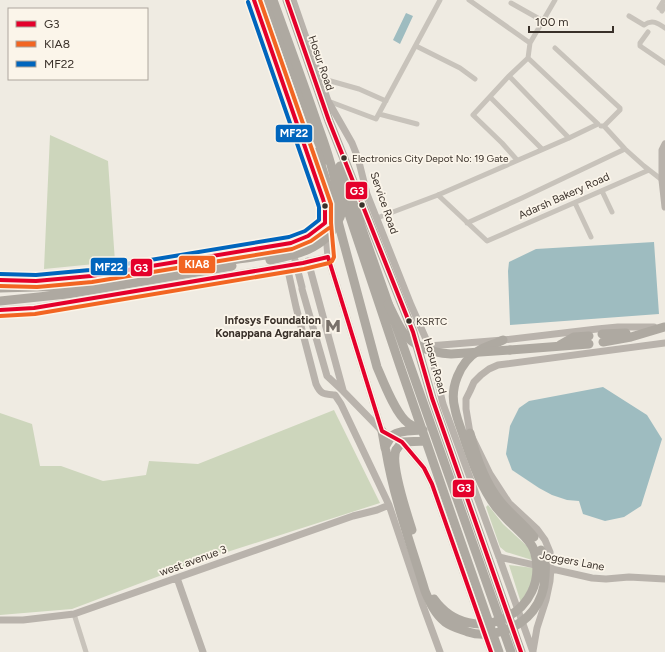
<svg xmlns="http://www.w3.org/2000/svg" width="665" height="652" viewBox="0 0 665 652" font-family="Figtree,sans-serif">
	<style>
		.green { fill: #cdd6bc }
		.water { fill: #9ebcc0 }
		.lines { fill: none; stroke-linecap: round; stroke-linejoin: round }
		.street { stroke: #c8c3bb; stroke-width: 5 }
		.secondary { stroke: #b9b3ac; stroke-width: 7 }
		.highway { stroke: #aea9a1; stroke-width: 9 }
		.highway-bridge { stroke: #aea9a1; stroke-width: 9 }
		.bus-1-casing { stroke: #fbf5ea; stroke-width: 7 }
		.bus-2-casing { stroke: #fbf5ea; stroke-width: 7 }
		.bus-3-casing { stroke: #fbf5ea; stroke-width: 7 }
		.bus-1 { stroke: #e4002b; stroke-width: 4 }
		.bus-2 { stroke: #f26522; stroke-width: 4 }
		.bus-3 { stroke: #0065bd; stroke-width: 4 }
		.bus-dot { fill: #393029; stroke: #fbf5ea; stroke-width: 1.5 }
		.labels { text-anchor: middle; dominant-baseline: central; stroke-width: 3.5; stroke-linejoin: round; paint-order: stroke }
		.bus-label { font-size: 10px; fill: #393029; stroke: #fbf5ea; text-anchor: start }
		.street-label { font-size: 11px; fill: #393029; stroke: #fbf5ea }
		.poi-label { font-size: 11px; font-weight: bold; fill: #393029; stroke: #fbf5ea; text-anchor: end }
		.line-badge { stroke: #fbf5ea; stroke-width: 1.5 }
		.badge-label { font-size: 11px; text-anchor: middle; font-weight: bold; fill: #fff }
	</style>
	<rect width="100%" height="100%" fill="#efebe2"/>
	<path class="green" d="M 50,135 L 108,161 L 115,262 L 44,269 Z
		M 334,410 L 380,503 L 199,561 L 72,609 L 0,615 L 0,413 L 32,424 L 40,466 L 61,466 L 103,481 L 146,475 L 149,461 L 198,464 Z
		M 488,505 L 503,524 L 529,548 L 532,560 L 506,552 L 500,547 L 486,507 Z
		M 509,565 L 534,568 L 532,582 L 521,603 Z"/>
	<path class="water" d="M 406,13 L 413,16 L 400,44 L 393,40 Z
		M 654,242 L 659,314 L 510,325 L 508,271 L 509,262 L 536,249 Z
		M 603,387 L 647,415 L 662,439 L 641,506 L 624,517 L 605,521 L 583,514 L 579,501 L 567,500 L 552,495 L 539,488 L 512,470 L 506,454 L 510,426 L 519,408 L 529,401 Z"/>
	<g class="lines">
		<path class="street" d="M 469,0 L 530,43
			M 511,3 L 543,21
			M 659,8 L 664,0
			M 662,11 L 665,6
			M 629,16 L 644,25 C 652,19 658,23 665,28
			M 648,32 L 640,43 L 640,46 L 665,63
			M 416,46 L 460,68 L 475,79
			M 555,48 L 620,108 L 620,110 L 604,126
			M 509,76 L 569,138
			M 320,78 L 359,89 L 386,101
			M 490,97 L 542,149
			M 328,101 L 376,119 L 440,0
			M 379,114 L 417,124
			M 601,126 L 604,126 L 625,149 L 644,166 L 662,180
			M 517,160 L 502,143 L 473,115 L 509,76 L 528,58 L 530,43 L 555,0
			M 602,191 L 612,212
			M 438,195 L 487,241 L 649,170
			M 575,203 L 591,237
			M 377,218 L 438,195 L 569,138 L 598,124 L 528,58
			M 467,223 L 522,198 L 625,149
			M 74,614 L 86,652"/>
		<path class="secondary" d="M 254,0 C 276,67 301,133 323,199 L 325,206 L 325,223 L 328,257 L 382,431
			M 293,0 L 328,101 L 352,143 L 358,158 L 367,194 L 411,305 L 429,346 L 443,404 L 499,557 L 533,652
			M 665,144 L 662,150 L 662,180 L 665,207
			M 295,260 L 302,287
			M 308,261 L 343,390
			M 287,266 L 296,307 L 316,384 C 321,395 324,394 335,395 L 341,404 L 389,505 L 422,603 L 440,652
			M 0,280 C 48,284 98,275 145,267 C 193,259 242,250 291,243 L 308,236 L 325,223
			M 302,289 L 327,376 L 343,391 L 382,431 L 402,442 L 424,468 L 432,484 L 491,652
			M 0,310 L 34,308 L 303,263 L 328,257
			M 429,346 L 503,340 L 597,329 L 618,327 L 654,327
			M 499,557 L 592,578 L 606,579 L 629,577 L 665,579
			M 177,578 L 203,652
			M 0,620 L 23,620 L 74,614 L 353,516 L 377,510 L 389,505
			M 533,651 L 537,628 L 546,600 L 550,581 L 551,568 L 550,552 L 545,540 L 537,529 L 509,503 L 490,474 L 470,433 L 466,409 L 466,399 L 470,391 L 474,382 L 481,375 L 489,369 L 498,365 L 665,343"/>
		<path class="highway" d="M 268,0 L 318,141 L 326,160
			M 287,0 L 329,121 L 413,332 L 432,398 L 521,652
			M 317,152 L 332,199 L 377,367 C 383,381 396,415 408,423 C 412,426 418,428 423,430
			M 344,178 L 511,652
			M 343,197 L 347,208 L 400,366 L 499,652
			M 0,288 L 71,286 L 232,260
			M 0,301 L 67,294 L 232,266
			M 602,334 L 626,333
			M 503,340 C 495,344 486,346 478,351 C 460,362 449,388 455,409 C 457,420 462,431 465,441 C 473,464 481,487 496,507 C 502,514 508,521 515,527 C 522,534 530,540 534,550
			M 603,342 L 631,337 L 664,327
			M 560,345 L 574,337 L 589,336
			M 510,350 L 589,344
			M 382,431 L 385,448
			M 470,433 C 476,457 484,481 500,501 C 510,514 524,524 534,537
			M 385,447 C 387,444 389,439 392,436 C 399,430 412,431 421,430
			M 396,450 L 402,442 L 426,441"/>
		<path class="highway-bridge" d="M 232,260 C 259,256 309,251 328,228 C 334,219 338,207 337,196 C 337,191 336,186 335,181 C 331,161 324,142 317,123 C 303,82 288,41 273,0
			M 270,260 C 296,255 324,249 337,223 C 342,215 344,206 344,197 C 344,187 341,176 340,166
			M 388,304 C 393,313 397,323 403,332 C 414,347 433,353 451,354 L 510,350
			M 396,450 C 390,464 407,514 412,530
			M 386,451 C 394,499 411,545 425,591 C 430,603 435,614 445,622 C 452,627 460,629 468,632 C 480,636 490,635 503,631 C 528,623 544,603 545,576 C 545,572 546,566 545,561 C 544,557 542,553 541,550
			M 434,599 C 472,652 553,613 534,550"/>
		<defs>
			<path id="bus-1" d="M 287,0 L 329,121 L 413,332 L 432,398 L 521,652
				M 0,280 L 36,281 L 91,276 L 291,243 L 308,236 L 325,223 L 325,206 L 323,199 L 254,0
				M 0,310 L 34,308 L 303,263 L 328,257 L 382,431 L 402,442 L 424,468 L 432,484 L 491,652"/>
			<path id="bus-2" d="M 0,286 L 37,287 L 92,282 L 292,249 L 311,241 L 329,228
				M 0,316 L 35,314 L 304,269 L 329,263 L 332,261 L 334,257 L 331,223 L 331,204 L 260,0"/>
			<path id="bus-3" d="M 0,274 L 36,275 L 90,270 L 289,237 L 305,231 L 319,220 L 319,207 L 317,201 L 248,2"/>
		</defs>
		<use href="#bus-1" class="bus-1-casing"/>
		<use href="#bus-2" class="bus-2-casing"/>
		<use href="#bus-3" class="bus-3-casing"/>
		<use href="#bus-1" class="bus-1"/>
		<use href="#bus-2" class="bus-2"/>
		<use href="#bus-3" class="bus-3"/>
	</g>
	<defs>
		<symbol id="metro-bare" viewBox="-9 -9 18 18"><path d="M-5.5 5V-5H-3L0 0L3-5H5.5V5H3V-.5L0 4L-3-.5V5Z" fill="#79716a" stroke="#fbf5ea" stroke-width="2.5" paint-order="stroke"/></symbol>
	</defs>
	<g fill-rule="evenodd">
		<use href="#metro-bare" x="322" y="315" width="22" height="22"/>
	</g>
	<g class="bus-dot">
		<circle cx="344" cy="158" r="3.5"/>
		<circle cx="362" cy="205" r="3.5"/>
		<circle cx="325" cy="206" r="3.5"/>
		<circle cx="409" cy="321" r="3.5"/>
	</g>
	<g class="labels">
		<g class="bus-label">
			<text x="352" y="158">Electronics City Depot No: 19 Gate</text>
			<text x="416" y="321">KSRTC</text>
		</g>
		<g class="street-label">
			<text transform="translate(321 63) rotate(71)">Hosur Road</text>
			<text transform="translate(564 196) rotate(-24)">Adarsh Bakery Road</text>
			<text transform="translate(384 203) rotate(71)">Service Road</text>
			<text transform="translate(435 366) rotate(74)">Hosur Road</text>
			<text transform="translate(193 561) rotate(-20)">west avenue 3</text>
			<text transform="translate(572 561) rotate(11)">Joggers Lane</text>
		</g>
		<g class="poi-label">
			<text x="321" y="320">Infosys Foundation<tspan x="321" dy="13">Konappana Agrahara</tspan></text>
		</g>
	</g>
	<g class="line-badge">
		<rect x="275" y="124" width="38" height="19" rx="4" fill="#0065bd"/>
		<rect x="345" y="181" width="23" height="19" rx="4" fill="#e4002b"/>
		<rect x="178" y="255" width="38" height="19" rx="4" fill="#f26522"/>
		<rect x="90" y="257" width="38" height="19" rx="4" fill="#0065bd"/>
		<rect x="130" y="258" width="23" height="19" rx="4" fill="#e4002b"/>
		<rect x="452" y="479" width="23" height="19" rx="4" fill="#e4002b"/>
	</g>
	<g class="badge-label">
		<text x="294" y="137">MF22</text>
		<text x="357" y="195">G3</text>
		<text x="197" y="268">KIA8</text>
		<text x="109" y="271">MF22</text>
		<text x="141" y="272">G3</text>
		<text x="464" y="492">G3</text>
	</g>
	<rect x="8" y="8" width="140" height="72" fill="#fbf5ea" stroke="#ada69d"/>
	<rect x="16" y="21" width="20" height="6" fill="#e4002b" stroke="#ada69d"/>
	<text x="44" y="28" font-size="12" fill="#393029">G3</text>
	<rect x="16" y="41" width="20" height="6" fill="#f26522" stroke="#ada69d"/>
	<text x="44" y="48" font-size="12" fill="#393029">KIA8</text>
	<rect x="16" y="61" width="20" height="6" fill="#0065bd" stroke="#ada69d"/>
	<text x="44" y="68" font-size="12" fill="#393029">MF22</text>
	<path d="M529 26v6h84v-6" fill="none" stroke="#393029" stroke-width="2"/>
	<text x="535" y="26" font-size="12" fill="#393029" stroke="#fbf5ea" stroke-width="3" paint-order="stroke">100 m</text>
</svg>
